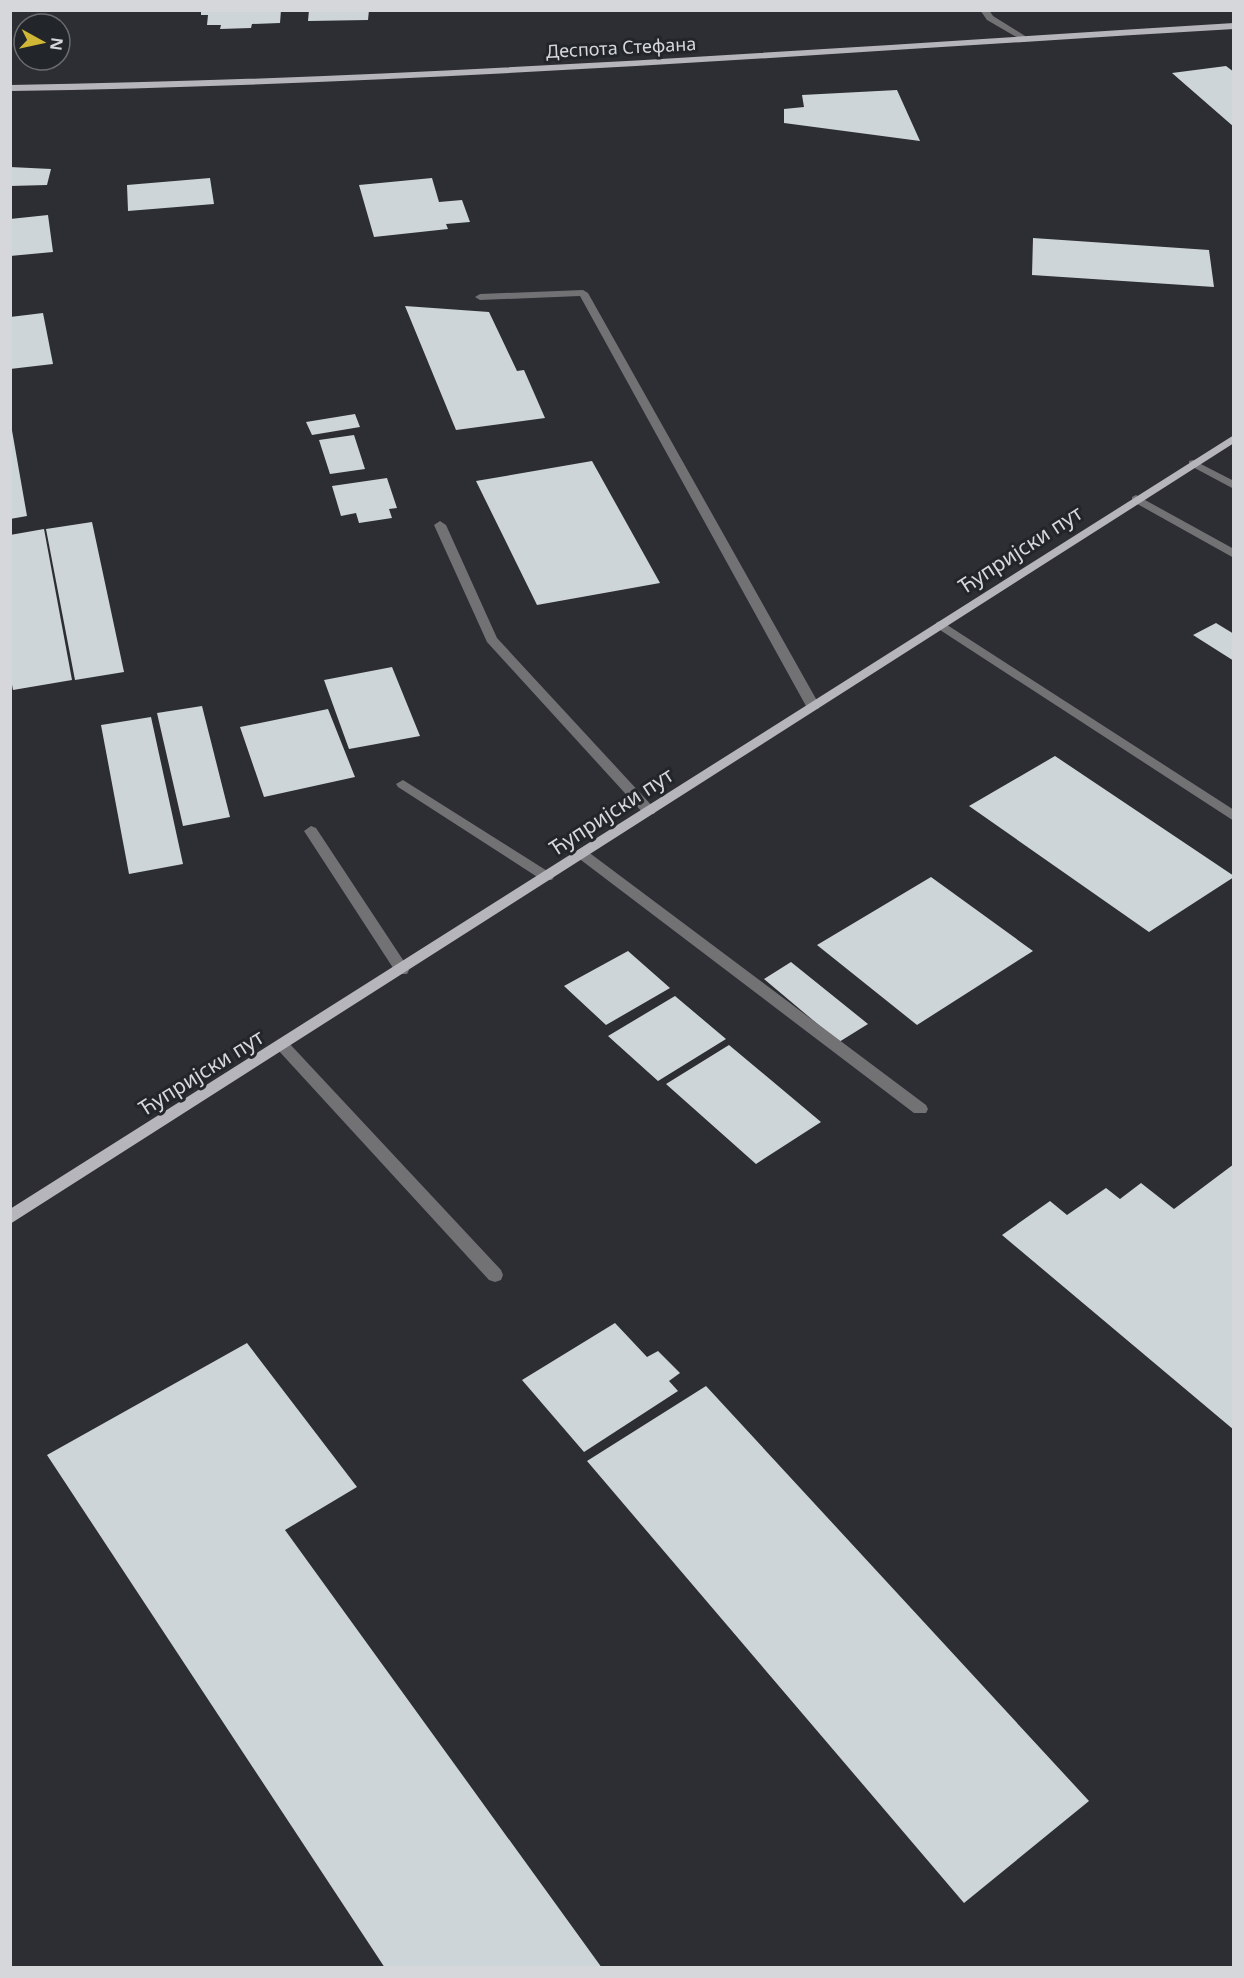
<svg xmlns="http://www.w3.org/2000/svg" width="1244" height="1978" viewBox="0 0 1244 1978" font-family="'Noto Sans',sans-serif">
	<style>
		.building { fill: #cdd5d8 }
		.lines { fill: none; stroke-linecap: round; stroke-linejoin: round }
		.minor { fill: #727275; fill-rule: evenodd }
		.major { fill: #b6b5bb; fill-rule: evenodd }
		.labels { text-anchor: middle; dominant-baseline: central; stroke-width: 6; stroke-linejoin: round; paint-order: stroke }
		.far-street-label { font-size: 18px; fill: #d5d7da; stroke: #222529 }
		.street-label { font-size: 21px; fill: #d5d7da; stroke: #222529 }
	</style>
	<rect width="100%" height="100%" fill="#2c2e33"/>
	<path class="building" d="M 201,10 L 281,10 L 280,23 L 252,24 L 251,28 L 220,29 L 221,25 L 207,25 L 208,15 L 201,15 Z
		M 309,10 L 369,10 L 368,20 L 308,21 Z
		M 1226,66 L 1234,72 L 1234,127 L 1172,73 Z
		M 897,90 L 920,141 L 784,123 L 784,109 L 804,107 L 802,95 Z
		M 10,167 L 51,169 L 47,185 L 10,186 Z
		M 210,178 L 214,204 L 128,211 L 127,185 Z
		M 432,178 L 439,202 L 462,200 L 470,222 L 446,224 L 448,229 L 374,237 L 359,185 Z
		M 48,215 L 53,252 L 10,256 L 10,219 Z
		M 1033,238 L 1209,250 L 1214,287 L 1032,275 Z
		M 405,306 L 489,312 L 517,371 L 524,370 L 545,418 L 456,430 Z
		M 43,313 L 53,364 L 10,369 L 10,317 Z
		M 355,414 L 360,427 L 312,435 L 306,422 Z
		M 10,419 L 27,516 L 10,519 Z
		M 354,435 L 365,469 L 330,474 L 319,440 Z
		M 592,461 L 660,583 L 537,605 L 476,481 Z
		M 387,478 L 397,508 L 389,509 L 392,518 L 359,523 L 356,513 L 341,516 L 332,486 Z
		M 92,522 L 124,672 L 75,680 L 46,529 Z
		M 44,529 L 72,680 L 13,690 L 10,674 L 10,535 Z
		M 1216,623 L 1234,634 L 1234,661 L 1193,635 Z
		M 392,667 L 420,736 L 349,749 L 324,680 Z
		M 202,706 L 230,817 L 183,826 L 157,713 Z
		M 328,709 L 355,777 L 264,797 L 240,727 Z
		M 151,717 L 183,864 L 129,874 L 101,725 Z
		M 1055,756 L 1234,876 L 1234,877 L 1149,932 L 969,806 Z
		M 931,877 L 1033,951 L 917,1025 L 817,945 Z
		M 628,951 L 670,988 L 606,1025 L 564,986 Z
		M 791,962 L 868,1024 L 839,1042 L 764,979 Z
		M 675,996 L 726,1039 L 658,1081 L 608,1036 Z
		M 729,1045 L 821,1122 L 756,1164 L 666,1084 Z
		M 1234,1164 L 1234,1430 L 1002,1235 L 1050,1201 L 1067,1215 L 1106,1188 L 1120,1199 L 1141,1183 L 1174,1209 Z
		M 615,1323 L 647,1357 L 658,1351 L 680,1373 L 669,1381 L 678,1391 L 584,1452 L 522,1380 Z
		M 247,1343 L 357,1487 L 285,1530 L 602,1968 L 385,1968 L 47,1455 Z
		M 706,1386 L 1089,1801 L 964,1903 L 587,1461 Z"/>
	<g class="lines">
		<path class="minor" d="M 980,10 L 989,10 L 993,16 L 1030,39 L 1023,41 L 987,20 Z
			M 583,290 L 588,293 L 820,706 L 818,709 L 808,709 L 806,706 L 580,296 L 480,300 L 475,297 L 480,294 Z
			M 1193,460 L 1234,481 L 1234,489 L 1189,465 L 1189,461 Z
			M 1136,495 L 1234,549 L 1234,558 L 1132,501 L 1132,497 Z
			M 440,521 L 446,525 L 497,638 L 654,808 L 656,811 L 654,814 L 644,814 L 487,642 L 434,525 Z
			M 941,621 L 1234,810 L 1234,821 L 937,628 L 935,625 L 937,622 Z
			M 403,780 L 552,874 L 554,877 L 552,880 L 542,880 L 398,787 L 396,784 Z
			M 311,826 L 316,828 L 407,966 L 409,970 L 407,974 L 397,974 L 304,831 Z
			M 582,849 L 587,851 L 926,1105 L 928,1109 L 926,1113 L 914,1113 L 577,857 L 575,854 L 577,851 Z
			M 283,1040 L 288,1042 L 501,1270 L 503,1275 L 501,1280 L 495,1282 L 489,1280 L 278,1050 L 275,1046 L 278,1042 Z"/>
		<path class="major" d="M 1234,23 L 1234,29 C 826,53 419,85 10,91 L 10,85 C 419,79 826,48 1234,23 Z
			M 1234,435 L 1234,443 L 10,1224 L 10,1209 Z"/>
	</g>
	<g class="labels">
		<g class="far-street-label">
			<text transform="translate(621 47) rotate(-3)">Деспота Стефана</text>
		</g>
		<g class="street-label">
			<text transform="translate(1020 549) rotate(-33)">Ћупријски пут</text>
			<text transform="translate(611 811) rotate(-33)">Ћупријски пут</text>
			<text transform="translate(201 1072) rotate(-32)">Ћупријски пут</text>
		</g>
	</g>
	<rect width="1244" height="1978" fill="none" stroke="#d5d7da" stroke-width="24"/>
	<g transform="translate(42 42) rotate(98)"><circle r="28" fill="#222529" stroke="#6a6c70" stroke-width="1.5"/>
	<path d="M0-4.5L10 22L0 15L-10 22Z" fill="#d1b736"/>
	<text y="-9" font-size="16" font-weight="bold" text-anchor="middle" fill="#d5d7da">N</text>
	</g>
</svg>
